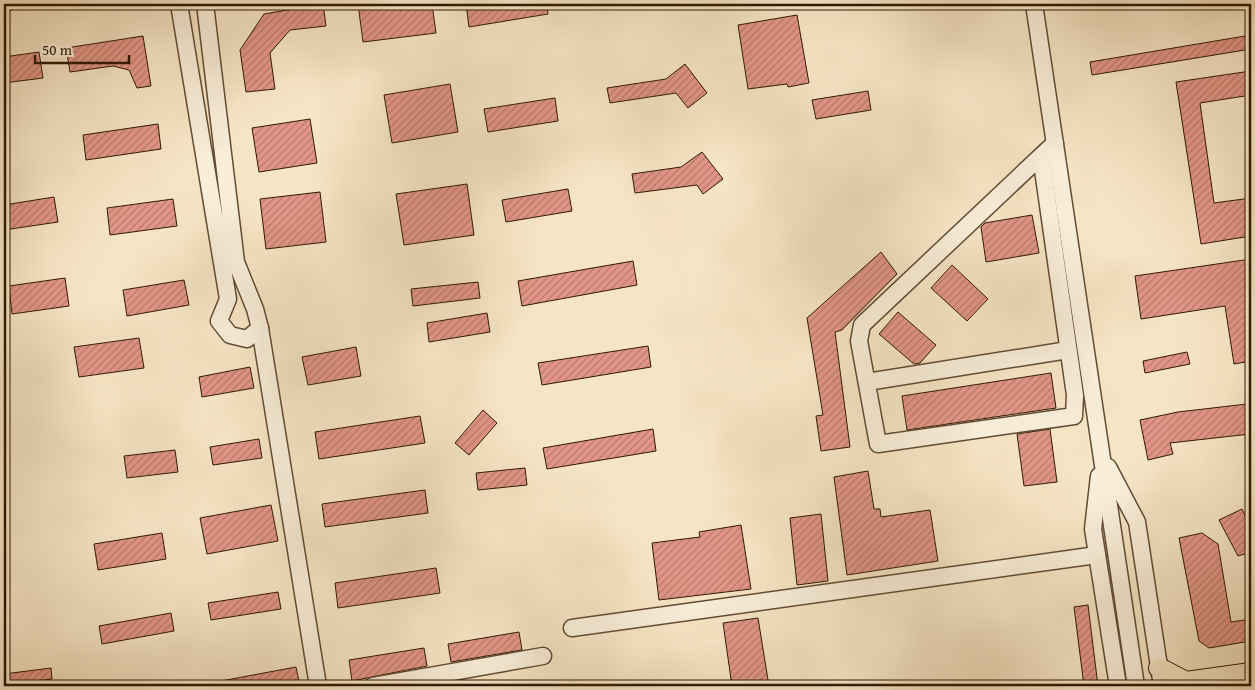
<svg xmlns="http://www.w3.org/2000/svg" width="1255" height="690" font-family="'Gentium Book Plus',serif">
	<defs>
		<pattern id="building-hatch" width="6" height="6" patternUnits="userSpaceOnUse" patternTransform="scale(1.25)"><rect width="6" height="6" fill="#e39687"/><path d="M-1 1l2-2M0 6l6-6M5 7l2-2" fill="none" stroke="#b87a6c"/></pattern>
	</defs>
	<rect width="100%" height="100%" fill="#f6e5c5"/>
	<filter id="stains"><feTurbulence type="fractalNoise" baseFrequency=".004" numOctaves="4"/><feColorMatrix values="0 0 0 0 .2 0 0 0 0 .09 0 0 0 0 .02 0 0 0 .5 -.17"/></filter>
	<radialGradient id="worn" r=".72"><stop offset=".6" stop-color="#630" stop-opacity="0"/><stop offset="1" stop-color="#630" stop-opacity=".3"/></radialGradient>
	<g fill="url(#building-hatch)" stroke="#2f1904">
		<polygon points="323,4 326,26 290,30 270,53 275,89 246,92 240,50 264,14"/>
		<polygon points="358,4 432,4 436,33 363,42"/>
		<polygon points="466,4 547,4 548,14 469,27"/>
		<polygon points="797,15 809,83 788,87 787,84 748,89 738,25"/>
		<polygon points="1251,35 1251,49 1092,75 1090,62"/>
		<polygon points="143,36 151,86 137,88 129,70 113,66 70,72 66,48"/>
		<polygon points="39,52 43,78 4,83 4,57"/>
		<polygon points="685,64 707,93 688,108 676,93 610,103 607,88 666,79"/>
		<polygon points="1251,71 1251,95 1200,103 1214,203 1251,198 1251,236 1201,244 1176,82"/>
		<polygon points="450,84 458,132 392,143 384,95"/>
		<polygon points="868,91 871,110 816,119 812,100"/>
		<polygon points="555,98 558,121 488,132 484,109"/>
		<polygon points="310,119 317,163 259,172 252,128"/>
		<polygon points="158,124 161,149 86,160 83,135"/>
		<polygon points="702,152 723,179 703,194 697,185 635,193 632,174 681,167"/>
		<polygon points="467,184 474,235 404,245 396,194"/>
		<polygon points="568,189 572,211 506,222 502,200"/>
		<polygon points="320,192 326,242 266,249 260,199"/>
		<polygon points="54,197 58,222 4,230 4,205"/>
		<polygon points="173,199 177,226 110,235 107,208"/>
		<polygon points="1032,215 1039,253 986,262 981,227 985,223"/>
		<polygon points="881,252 897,274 842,330 835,332 850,447 821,451 816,416 823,415 807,318"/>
		<polygon points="1251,259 1251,361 1234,364 1225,306 1141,319 1135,276"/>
		<polygon points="633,261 637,285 522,306 518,281"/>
		<polygon points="952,265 988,299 967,321 931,288"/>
		<polygon points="65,278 69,306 12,314 9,286"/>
		<polygon points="184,280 189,305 127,316 123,290"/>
		<polygon points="478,282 480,298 413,306 411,289"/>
		<polygon points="898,312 936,345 920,363 914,364 879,334"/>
		<polygon points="487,313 490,332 429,342 427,323"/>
		<polygon points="139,338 144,368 79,377 74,347"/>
		<polygon points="648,346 651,367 542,385 538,363"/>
		<polygon points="356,347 361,376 308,385 302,357"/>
		<polygon points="1187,352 1190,364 1145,373 1143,361"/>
		<polygon points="250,367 254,388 202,397 199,377"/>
		<polygon points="1051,373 1056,408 907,430 902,396"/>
		<polygon points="1247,404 1250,434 1170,443 1173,454 1148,460 1140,420 1178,412"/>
		<polygon points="483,410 497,423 469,455 455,443"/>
		<polygon points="420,416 425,443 319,459 315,432"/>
		<polygon points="653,429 656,451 547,469 543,448"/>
		<polygon points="1050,429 1057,482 1024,486 1017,434"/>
		<polygon points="259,439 262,458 213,465 210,447"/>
		<polygon points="175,450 178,472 127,478 124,456"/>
		<polygon points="525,468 527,485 478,490 476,473"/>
		<polygon points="868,471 874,509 880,509 881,517 930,510 938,561 847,575 834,477"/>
		<polygon points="425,490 428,513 325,527 322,504"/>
		<polygon points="271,505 278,541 207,554 200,518"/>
		<polygon points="1242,509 1248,522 1251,520 1251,552 1238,556 1219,520"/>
		<polygon points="821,514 828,581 797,585 790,518"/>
		<polygon points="741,525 751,589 659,600 652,543 700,537 699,532"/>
		<polygon points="162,533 166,559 98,570 94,544"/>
		<polygon points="1202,533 1218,544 1231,622 1251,619 1251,641 1209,648 1199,641 1179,538"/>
		<polygon points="436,568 440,593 338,608 335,583"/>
		<polygon points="278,592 281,609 211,620 208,603"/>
		<polygon points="1088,605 1098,686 1084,686 1074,607"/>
		<polygon points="171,613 174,631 102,644 99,626"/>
		<polygon points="758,618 769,686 732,686 723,623"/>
		<polygon points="519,632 522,650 451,662 448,644"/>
		<polygon points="424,648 427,666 352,681 349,660"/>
		<polygon points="296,667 300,686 222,686 221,681"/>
		<polygon points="51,668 52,679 4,685 4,674"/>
	</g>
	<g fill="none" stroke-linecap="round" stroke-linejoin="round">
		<defs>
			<g id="minor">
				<polyline points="4,4 5,4"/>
				<polyline points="179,4 228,299 219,321 230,335 247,339 260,328 255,309 236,262 205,4"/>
				<polyline points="1034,4 1136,686"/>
				<polyline points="1041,156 1075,395 1074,416 878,444 859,341 862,325 1041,156 1055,143"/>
				<polyline points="260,328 318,686"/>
				<polyline points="867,382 1068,350"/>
				<polyline points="1108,467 1137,522 1162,686"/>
				<polyline points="1099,476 1093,529 1118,686"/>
				<polyline points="572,628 1097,555"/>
				<polyline points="373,686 543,656"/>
			</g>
			<polyline id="major" points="1159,668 1186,682 1251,673"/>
		</defs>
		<use href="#minor" stroke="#614c34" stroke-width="19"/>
		<use href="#major" stroke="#2f1904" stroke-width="22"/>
		<use href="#minor" stroke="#f9eed9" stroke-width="16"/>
		<use href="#major" stroke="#f6e5c5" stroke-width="20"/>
	</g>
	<rect width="1255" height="690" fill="none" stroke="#f6e5c5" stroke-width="20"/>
	<rect x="5" y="5" width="1245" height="680" fill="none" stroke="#2f1904" stroke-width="2.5"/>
	<rect x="10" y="10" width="1235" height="670" fill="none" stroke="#2f1904"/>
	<path d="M35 55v8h94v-8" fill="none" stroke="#2f1904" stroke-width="2.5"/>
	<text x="42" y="55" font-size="15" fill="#2f1904" stroke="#f9eed9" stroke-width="4" paint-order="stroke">50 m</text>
	<rect width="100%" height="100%" filter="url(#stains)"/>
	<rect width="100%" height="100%" fill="url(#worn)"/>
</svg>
